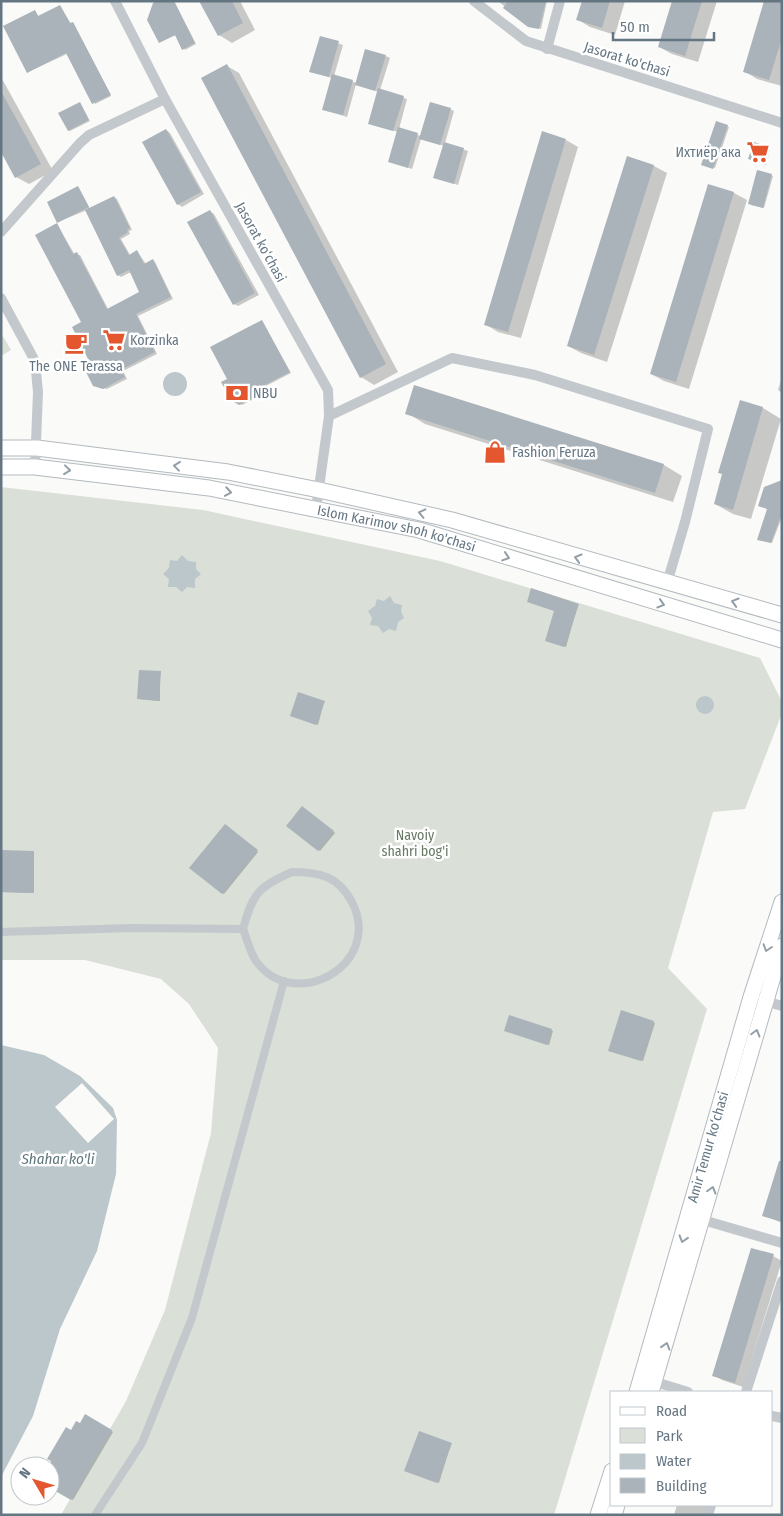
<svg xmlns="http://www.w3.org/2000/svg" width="783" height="1516" font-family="'Fira Sans Condensed',sans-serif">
	<rect width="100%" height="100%" fill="#fafaf8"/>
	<g fill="#dadfd7">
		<polygon points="1,333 11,350 1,356"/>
		<polygon points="1,487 203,510 440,561 760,658 782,702 782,713 745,809 713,812 668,968 707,1009 554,1515 61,1515 126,1401 165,1310 211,1133 218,1048 189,1004 161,979 85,960 1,960"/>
	</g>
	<g fill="#bbc7cb">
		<circle cx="175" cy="384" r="12"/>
		<polygon points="182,555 188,561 196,562 196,569 201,574 195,579 195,588 187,587 182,592 176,587 168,587 169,579 163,574 169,568 170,560 177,561"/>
		<polygon points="390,596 394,603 402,605 401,612 404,618 398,622 396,631 389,629 383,633 378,626 370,625 372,618 368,611 375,606 377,599 384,601"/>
		<circle cx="705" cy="705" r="9"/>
		<polygon points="1,1045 44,1055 80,1076 113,1108 117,1120 116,1174 97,1251 60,1329 33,1416 1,1477"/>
	</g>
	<polygon fill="#fafaf8" points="82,1083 114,1119 88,1143 55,1107"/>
	<g fill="#0003">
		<polygon points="174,1 196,44 185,50 176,35 160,42"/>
		<polygon points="201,1 240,1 255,30 232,43 219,35"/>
		<polygon points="498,1 547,1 541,29 529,26"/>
		<polygon points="583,1 625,1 615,35 590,27 577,19"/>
		<polygon points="673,1 717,1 698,62 672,54 659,47"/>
		<polygon points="782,1 782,86 757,79 744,71"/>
		<polygon points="60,6 71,24 74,25 111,96 95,104 67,54 28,72 35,11 39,17"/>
		<polygon points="320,37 343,45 334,76 357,83 386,56 390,58 380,90 407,99 399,129 421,136 450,109 454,111 445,143 468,151 458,185 439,179 444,146 421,139 412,169 389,161 398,132 373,125 379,92 356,84 347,117 327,111 332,78 315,73"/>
		<polygon points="227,66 239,73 398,372 374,385 361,377"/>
		<polygon points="1,77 53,171 29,184 16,177 1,150"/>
		<polygon points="80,103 90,121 70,131 68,130"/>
		<polygon points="717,123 729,127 715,168 704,165"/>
		<polygon points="166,130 170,133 204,194 182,207 178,204"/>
		<polygon points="566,140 578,147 521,338 498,332 485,324"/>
		<polygon points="766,147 770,149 766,165 754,160"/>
		<polygon points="627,158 654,166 667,173 607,362 581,353 568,346"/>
		<polygon points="758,172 773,176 764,208 751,205"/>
		<polygon points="709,185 734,193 747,200 689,389 664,381 651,374"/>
		<polygon points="78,187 90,209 114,197 117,199 132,230 129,231 130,234 121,239 130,255 137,251 146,264 153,261 155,262 173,299 138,316 157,354 123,371 127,379 107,389 98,387 57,225 75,255 80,255 108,309 141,292 131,272 121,277 118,275 87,210 58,222 48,203"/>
		<polygon points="210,211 214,214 259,295 238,306 234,304"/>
		<polygon points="262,321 291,373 262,388 265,393 242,405 232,401 229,379"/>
		<polygon points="782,377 782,393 778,390"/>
		<polygon points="741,402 763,408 781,419 751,519 733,514 715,504"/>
		<polygon points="407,413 664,465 682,476 673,502 425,424"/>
		<polygon points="782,482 782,517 772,543 760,540 768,509"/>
		<polygon points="578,605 566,647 548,641"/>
		<polygon points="160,672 160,701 139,699"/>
		<polygon points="324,702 318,725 293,716"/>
		<polygon points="302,808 335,833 320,851 288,826"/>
		<polygon points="227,826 258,852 224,894 222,893"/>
		<polygon points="34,853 34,893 1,892"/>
		<polygon points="622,1012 655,1023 643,1061 611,1051"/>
		<polygon points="510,1016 553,1031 549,1045 507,1031"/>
		<polygon points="782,1156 782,1223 764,1215"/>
		<polygon points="773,1256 782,1261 743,1387 722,1380 714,1375"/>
		<polygon points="86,1416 113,1432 73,1500 50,1487 52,1475 50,1474 50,1466 71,1431 80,1425"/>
		<polygon points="451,1444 439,1483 407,1471"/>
		<polygon points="677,1505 708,1505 705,1515 674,1515"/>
	</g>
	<g fill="#aab3b9">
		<polygon points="156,1 174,1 195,43 182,50 175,35 159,43 147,20 153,3"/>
		<polygon points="199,1 232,1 243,23 218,36"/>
		<polygon points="508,1 546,1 539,29 528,27 503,8"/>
		<polygon points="582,1 610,1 602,28 576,20"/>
		<polygon points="672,1 702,1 685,56 658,47"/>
		<polygon points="764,1 782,1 782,38 769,80 743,72"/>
		<polygon points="60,5 70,23 73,22 111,95 92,104 66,53 27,73 3,26 35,10 38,16"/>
		<polygon points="320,36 339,41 329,77 309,72"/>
		<polygon points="365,49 386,55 375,91 355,85"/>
		<polygon points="227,64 386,364 360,378 201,78"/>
		<polygon points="332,74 353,80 343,115 322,110"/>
		<polygon points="378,88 404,96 393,131 368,124"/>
		<polygon points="1,91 41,164 15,178 1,152"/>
		<polygon points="80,102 89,120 68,131 58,113"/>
		<polygon points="430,102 451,108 440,145 419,139"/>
		<polygon points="716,121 728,125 713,169 701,165"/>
		<polygon points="398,127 418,133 408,168 388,162"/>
		<polygon points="166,129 201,192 177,205 142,142"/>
		<polygon points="542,131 566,139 508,332 484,325"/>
		<polygon points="444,142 464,148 454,184 433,178"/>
		<polygon points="754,142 767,146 762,163 748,159"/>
		<polygon points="627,156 654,165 594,355 567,346"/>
		<polygon points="757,170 772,174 763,208 748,204"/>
		<polygon points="708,184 734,192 676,382 650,374"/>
		<polygon points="78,186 89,207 57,223 47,202"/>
		<polygon points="114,196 130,228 127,230 128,232 119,238 129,255 137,250 144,264 153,259 171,297 136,314 155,352 121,370 125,377 103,389 93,386 81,362 88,359 72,327 81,322 35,235 57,223 73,254 77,252 107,309 139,292 129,270 117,276 85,210"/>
		<polygon points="210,210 255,293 233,305 187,222"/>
		<polygon points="262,320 290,372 261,387 264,392 239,405 232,401 221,382 227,379 210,347"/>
		<polygon points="414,385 664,464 655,493 405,414"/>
		<polygon points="740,400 763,407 733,510 714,504 722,474 718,473"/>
		<polygon points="782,480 782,513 771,543 757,540 767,509 758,506 764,487"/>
		<polygon points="531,588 579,604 564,647 545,641 554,611 527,602"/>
		<polygon points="139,670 161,671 159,701 137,699"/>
		<polygon points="298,692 325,701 316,725 290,716"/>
		<polygon points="302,806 334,831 318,851 286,826"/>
		<polygon points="225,824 258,850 222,894 189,868"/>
		<polygon points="1,850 34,851 33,893 1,892"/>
		<polygon points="621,1010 654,1021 641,1061 608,1051"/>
		<polygon points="509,1015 552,1029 547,1045 504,1031"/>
		<polygon points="779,1161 782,1161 782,1222 762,1216"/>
		<polygon points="751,1248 774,1254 735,1383 712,1376"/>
		<polygon points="85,1414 112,1430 71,1500 50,1488 51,1461 47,1459 66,1427 71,1430 76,1421 80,1423"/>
		<polygon points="419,1431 452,1443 437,1483 404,1471"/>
	</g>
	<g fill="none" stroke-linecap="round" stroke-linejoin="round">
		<defs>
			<g id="secondary">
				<polyline points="1,448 37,448 228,472 319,490 452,520 782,615"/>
				<path id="s1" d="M1,467H35L209,488L419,530L782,640"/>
				<path id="s2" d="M637,1392L751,997L782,902"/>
				<polyline points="651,1392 782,946"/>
				<polyline points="598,1515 612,1471"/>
				<polyline points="614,1515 617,1505"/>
			</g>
		</defs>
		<use href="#secondary" stroke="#b3babf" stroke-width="17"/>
		<g stroke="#c3c8cc" stroke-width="8">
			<path d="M292,872C320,872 338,876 352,902C384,965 294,1014 256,961C250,952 247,939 243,929C253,893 258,887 292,872Z"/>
			<polyline points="1,932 132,928 243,929"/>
			<polyline points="95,1515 142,1443 192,1318 284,981"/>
		</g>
		<g stroke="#c3c8cc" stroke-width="10">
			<polyline points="115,1 165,99 328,390 329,416 316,509"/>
			<polyline points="474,1 526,41 782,123"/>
			<polyline points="547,49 560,1"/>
			<polyline points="1,232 80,143 89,135 165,99"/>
			<polyline points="1,298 35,361 38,392 35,467"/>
			<polyline points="329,416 452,358 535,375 708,429 685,522 667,583"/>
			<polyline points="761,1000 782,1006"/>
			<polyline points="696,1218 782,1243"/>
			<polyline points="649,1380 688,1392"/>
			<polyline points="746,1392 782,1281"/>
			<polyline points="772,1416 782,1418"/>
			<polyline points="708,1515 711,1505"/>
		</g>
		<use href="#secondary" stroke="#fff" stroke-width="15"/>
	</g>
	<defs><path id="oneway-chevron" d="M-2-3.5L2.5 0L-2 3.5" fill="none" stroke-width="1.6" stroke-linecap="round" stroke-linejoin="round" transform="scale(1.25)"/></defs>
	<g stroke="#939fa8">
		<use href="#oneway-chevron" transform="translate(177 466) rotate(-173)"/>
		<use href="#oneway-chevron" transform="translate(67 470) rotate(6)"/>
		<use href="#oneway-chevron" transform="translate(228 492) rotate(10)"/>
		<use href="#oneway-chevron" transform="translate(422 513) rotate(-167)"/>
		<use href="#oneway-chevron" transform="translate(506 557) rotate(18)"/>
		<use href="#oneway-chevron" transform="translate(578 558) rotate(-164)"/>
		<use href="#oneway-chevron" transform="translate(735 602) rotate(-164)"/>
		<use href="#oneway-chevron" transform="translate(661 604) rotate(17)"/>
		<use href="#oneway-chevron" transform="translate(767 948) rotate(108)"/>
		<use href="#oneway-chevron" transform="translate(756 1033) rotate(-74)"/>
		<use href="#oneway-chevron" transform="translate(712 1190) rotate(-74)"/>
		<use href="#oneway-chevron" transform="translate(683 1239) rotate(107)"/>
		<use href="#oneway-chevron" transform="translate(666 1346) rotate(-73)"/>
	</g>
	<defs>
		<symbol id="supermarket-bare" viewBox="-9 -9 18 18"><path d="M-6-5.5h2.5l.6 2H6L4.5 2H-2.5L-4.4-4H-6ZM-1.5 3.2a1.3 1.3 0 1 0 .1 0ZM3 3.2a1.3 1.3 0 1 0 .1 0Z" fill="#e4572e" stroke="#fff" stroke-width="2.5" paint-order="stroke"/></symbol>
		<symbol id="cafe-bare" viewBox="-9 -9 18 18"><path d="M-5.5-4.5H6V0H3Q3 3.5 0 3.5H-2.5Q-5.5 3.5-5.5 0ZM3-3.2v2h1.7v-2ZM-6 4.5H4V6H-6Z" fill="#e4572e" stroke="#fff" stroke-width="2.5" paint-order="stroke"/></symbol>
		<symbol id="bank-bare" viewBox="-9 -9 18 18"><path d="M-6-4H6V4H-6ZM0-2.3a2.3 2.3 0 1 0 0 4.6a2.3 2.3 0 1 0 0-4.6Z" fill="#e4572e" stroke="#fff" stroke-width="2.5" paint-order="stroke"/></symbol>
		<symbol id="shop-bare" viewBox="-9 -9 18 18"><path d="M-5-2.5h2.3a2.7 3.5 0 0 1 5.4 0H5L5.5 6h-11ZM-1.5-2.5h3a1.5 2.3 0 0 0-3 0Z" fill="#e4572e" stroke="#fff" stroke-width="2.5" paint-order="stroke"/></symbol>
	</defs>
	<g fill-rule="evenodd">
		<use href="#supermarket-bare" x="742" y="136" width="32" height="32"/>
		<use href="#supermarket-bare" x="98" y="324" width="32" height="32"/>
		<use href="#cafe-bare" x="60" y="327" width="32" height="32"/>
		<use href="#bank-bare" x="221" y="377" width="32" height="32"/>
		<use href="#shop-bare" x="479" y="436" width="32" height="32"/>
	</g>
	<g text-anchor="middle" stroke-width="5" stroke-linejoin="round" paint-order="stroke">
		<g font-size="14" fill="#657683" stroke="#fff">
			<text transform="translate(627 59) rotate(17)" y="5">Jasorat ko'chasi</text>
			<text transform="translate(261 242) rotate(61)" y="5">Jasorat ko‘chasi</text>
			<text dy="5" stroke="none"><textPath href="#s1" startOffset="401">Islom Karimov shoh ko'chasi</textPath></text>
			<text dy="5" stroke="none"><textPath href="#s2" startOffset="255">Amir Temur ko‘chasi</textPath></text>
		</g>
		<g font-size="14" fill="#657683" stroke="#fff" text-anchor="start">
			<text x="741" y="157" text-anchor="end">Ихтиёр ака</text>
			<text x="130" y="345">Korzinka</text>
			<text x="76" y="371" text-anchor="middle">The ONE Terassa</text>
			<text x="253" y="398">NBU</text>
			<text x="512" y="457">Fashion Feruza</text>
		</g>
		<g font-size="14" fill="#687a64" stroke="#fff">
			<text x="415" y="840">Navoiy<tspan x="415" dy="16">shahri bog'i</tspan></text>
		</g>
		<g font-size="15" font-style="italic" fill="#60757c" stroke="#fff">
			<text x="58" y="1164">Shahar ko'li</text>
		</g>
	</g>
	<rect width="783" height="1516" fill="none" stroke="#657683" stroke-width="5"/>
	<rect x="610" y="1391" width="162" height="115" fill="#ffffff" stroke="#c1c8cd"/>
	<rect x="620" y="1407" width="25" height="8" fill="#ffffff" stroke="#c1c8cd"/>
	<text x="656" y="1416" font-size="15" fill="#657683">Road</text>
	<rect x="620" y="1428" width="25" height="15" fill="#dadfd7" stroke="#c1c8cd"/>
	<text x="656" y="1441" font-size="15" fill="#657683">Park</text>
	<rect x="620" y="1454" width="25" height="15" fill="#bbc7cb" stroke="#c1c8cd"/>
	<text x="656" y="1466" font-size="15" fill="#657683">Water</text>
	<rect x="620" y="1478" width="25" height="15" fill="#aab3b9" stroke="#c1c8cd"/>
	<text x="656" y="1491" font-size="15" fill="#657683">Building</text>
	<g transform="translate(35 1481) rotate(308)"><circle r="24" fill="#ffffff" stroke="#c1c8cd"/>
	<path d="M0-4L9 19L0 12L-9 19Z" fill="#e4572e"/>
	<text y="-8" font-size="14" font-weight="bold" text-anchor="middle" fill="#657683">N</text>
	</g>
	<path d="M613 32v8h101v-8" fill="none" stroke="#657683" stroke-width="2.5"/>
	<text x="620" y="32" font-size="15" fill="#657683" stroke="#ffffff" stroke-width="4" paint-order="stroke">50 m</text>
</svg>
